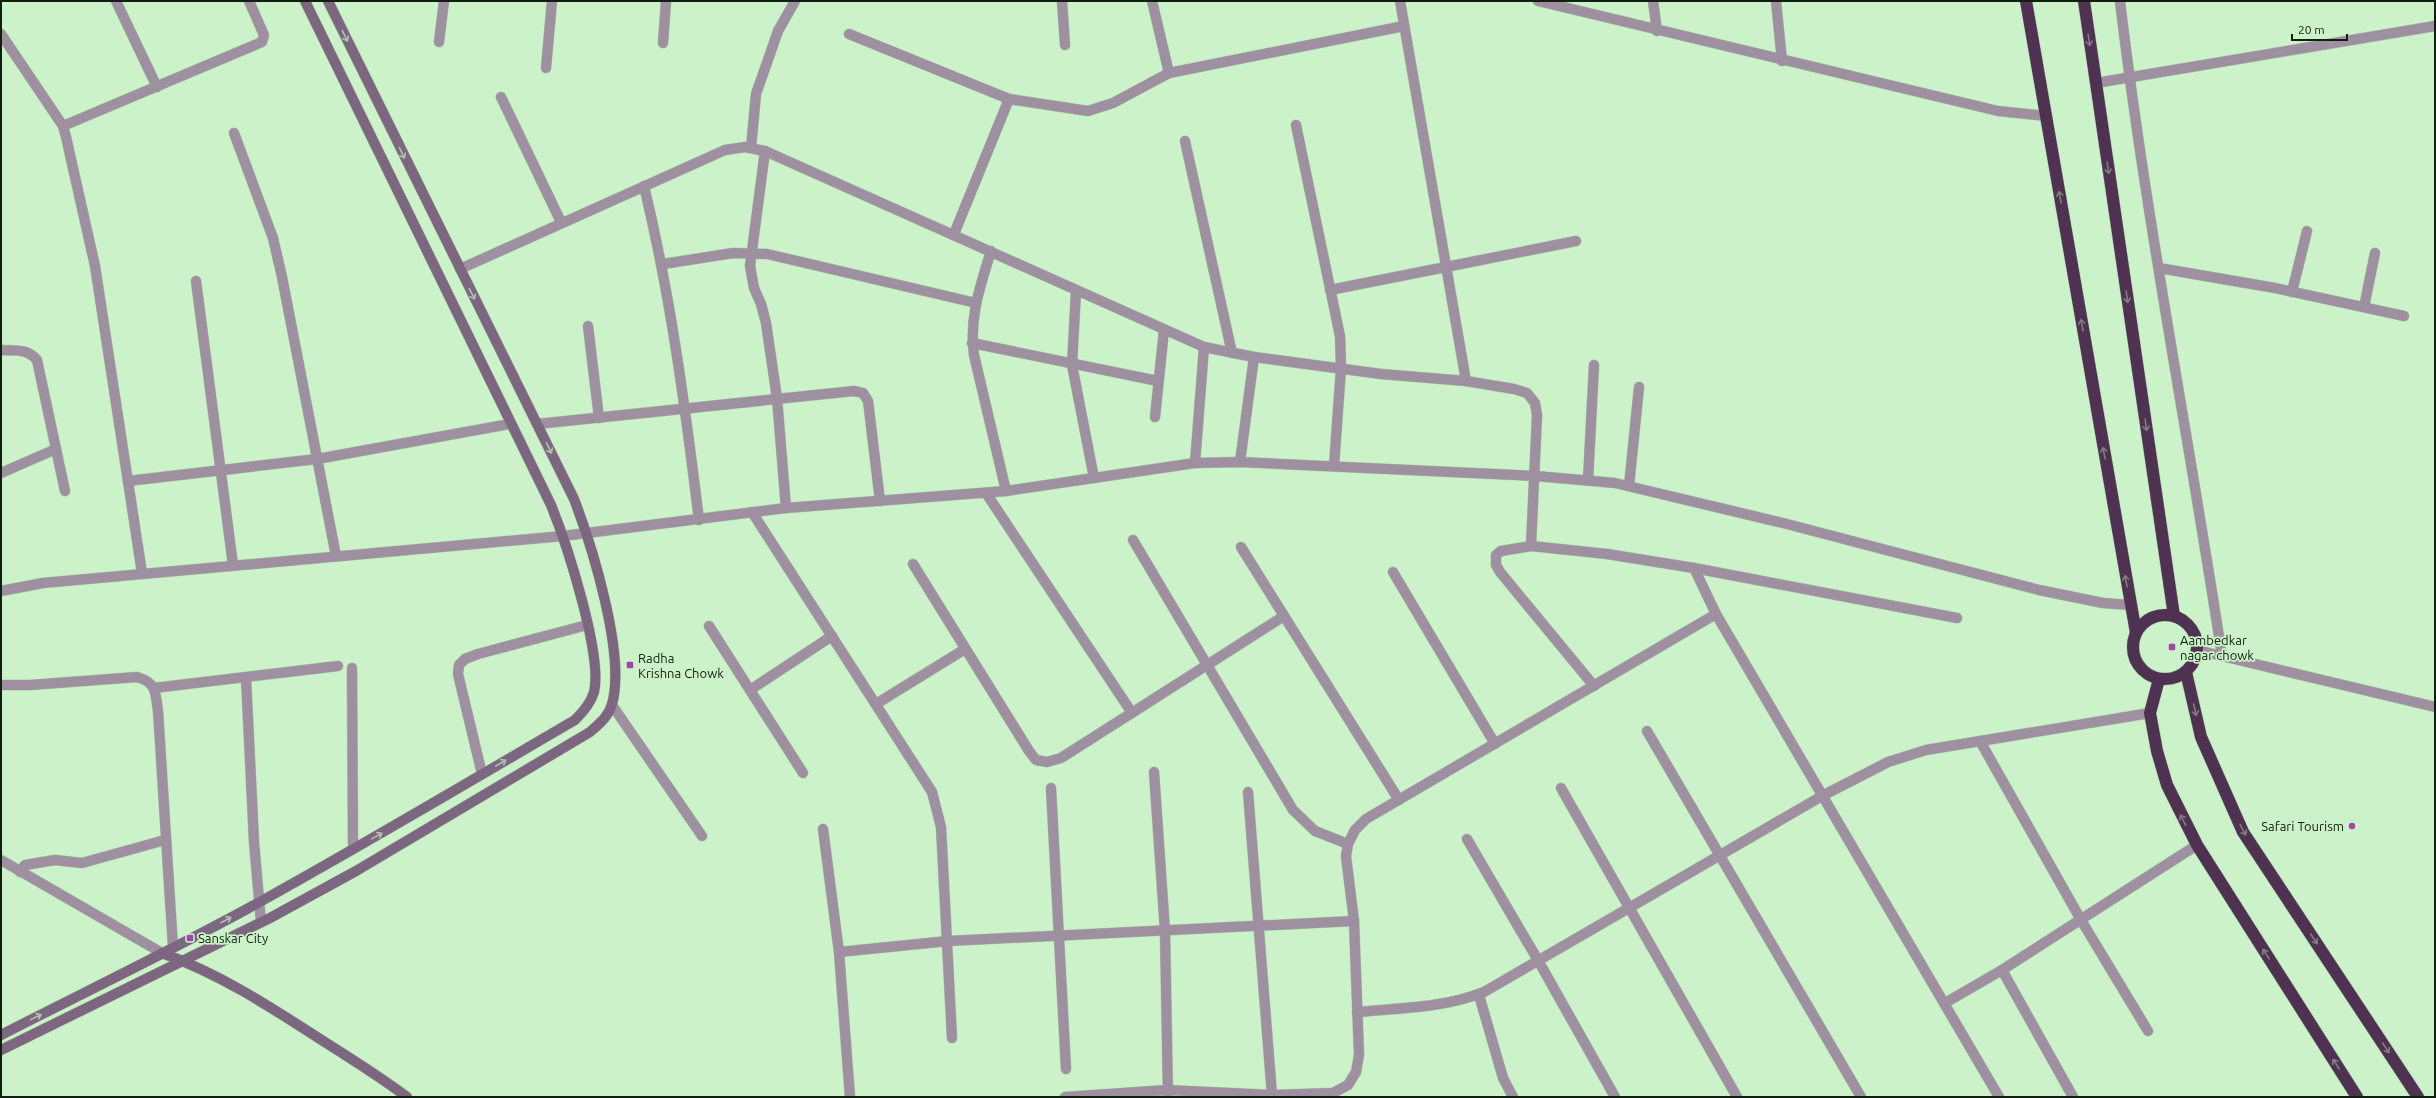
<svg xmlns="http://www.w3.org/2000/svg" width="2436" height="1098" font-family="Ubuntu,sans-serif">
	<rect width="100%" height="100%" fill="#ccf2c9"/>
	<g fill="none" stroke-linecap="round" stroke-linejoin="round">
		<defs>
			<g id="lane">
				<polyline points="439,42 444,1"/>
				<polyline points="663,43 666,1"/>
				<polyline points="546,68 552,1"/>
				<polyline points="501,97 561,222"/>
				<polyline points="1446,267 1576,241"/>
				<polyline points="588,326 599,418"/>
				<polyline points="612,705 702,836"/>
				<polyline points="1479,995 1503,1078 1513,1097"/>
			</g>
			<g id="street">
				<polyline points="116,1 157,87"/>
				<polyline points="1062,1 1065,45"/>
				<polyline points="1152,1 1169,73"/>
				<polyline points="1400,1 1466,381"/>
				<polyline points="1538,1 1998,111 2046,116"/>
				<polyline points="1653,1 1657,31"/>
				<polyline points="1776,1 1782,61"/>
				<path d="M2120,1C2146,221 2189,438 2222,656"/>
				<polyline points="1,34 63,126 66,137 95,266 142,573"/>
				<polyline points="849,34 1009,99 1088,111 1113,103 1169,73 1404,26"/>
				<polyline points="2096,83 2435,26"/>
				<polyline points="1296,125 1340,336 1341,368 1334,466"/>
				<polyline points="63,126 262,42 264,35 249,1"/>
				<polyline points="234,133 273,238 282,277 336,556"/>
				<polyline points="1185,141 1232,353"/>
				<polyline points="751,148 756,94 778,31 795,1"/>
				<polyline points="765,151 750,266 754,288 761,304 766,323 777,398 786,508"/>
				<path d="M644,186C671,298 685,406 699,520"/>
				<polyline points="954,234 1009,99"/>
				<path d="M991,251C980,287 969,317 974,355L1006,491"/>
				<polyline points="663,264 733,253 767,254 976,303"/>
				<polyline points="2159,268 2275,288 2404,316"/>
				<polyline points="460,269 725,150 745,147 765,151 1204,347 1254,357 1381,374 1466,381 1514,389 1527,393 1535,403 1537,415 1531,546"/>
				<polyline points="196,281 233,565"/>
				<polyline points="1330,290 1446,267"/>
				<polyline points="1076,291 1072,365 1094,478"/>
				<polyline points="2292,292 2307,231"/>
				<polyline points="2364,307 2375,253"/>
				<polyline points="972,343 1158,381"/>
				<path d="M1,350C15,351 27,348 37,360L65,491"/>
				<polyline points="1155,417 1164,330"/>
				<polyline points="537,424 854,391 863,393 868,401 880,501"/>
				<polyline points="1240,462 1254,357"/>
				<polyline points="1195,463 1204,347"/>
				<polyline points="1,473 56,449"/>
				<polyline points="1588,480 1594,365"/>
				<polyline points="128,481 317,459 510,424"/>
				<polyline points="1629,486 1639,387"/>
				<polyline points="986,493 1132,713"/>
				<polyline points="752,512 932,792 941,827 952,1038"/>
				<polyline points="1133,540 1293,810 1315,831 1348,844"/>
				<polyline points="1241,547 1399,800"/>
				<polyline points="913,564 1029,751 1036,760 1047,762 1061,758 1284,616"/>
				<polyline points="1694,568 1716,614 1999,1097"/>
				<polyline points="1393,572 1495,744"/>
				<polyline points="1,591 43,583 563,536 786,508 1006,491 1195,463 1240,462 1536,476 1615,483 1783,523 2039,590 2103,603 2130,605"/>
				<polyline points="709,626 803,773"/>
				<polyline points="2197,650 2435,707"/>
				<polyline points="352,668 353,849"/>
				<polyline points="246,678 254,842 261,922"/>
				<path d="M1,685H30L137,677C157,683 155,692 158,711L173,947"/>
				<polyline points="1594,686 1500,572 1496,565 1496,555 1501,551 1531,546 1607,554 1694,568 1957,618"/>
				<polyline points="154,688 338,666"/>
				<polyline points="750,690 832,636"/>
				<polyline points="876,704 965,649"/>
				<polyline points="1647,731 1861,1097"/>
				<polyline points="1980,741 2081,920 2148,1031"/>
				<polyline points="1154,772 1165,931 1168,1096"/>
				<polyline points="482,774 458,674 459,665 465,659 478,654 587,625"/>
				<polyline points="1051,788 1066,1069"/>
				<polyline points="1561,788 1737,1097"/>
				<polyline points="1248,792 1272,1095"/>
				<polyline points="823,829 839,952 850,1097"/>
				<polyline points="1467,839 1539,962 1615,1097"/>
				<polyline points="1,860 162,953"/>
				<polyline points="20,872 25,865 55,860 82,863 165,840"/>
				<polyline points="839,952 948,941 1354,921"/>
				<polyline points="2002,970 2073,1097"/>
				<polyline points="1945,1003 2002,970 2197,845"/>
				<path d="M1357,1012C1400,1008 1444,1008 1484,992L1822,796L1888,762L1926,750L2150,713"/>
				<polyline points="1065,1097 1167,1090 1272,1095 1333,1093 1348,1085 1356,1072 1359,1055 1354,921 1346,856 1348,844 1355,830 1366,819 1716,614"/>
			</g>
			<g id="secondary">
				<path d="M162,953C220,974 269,1006 320,1039C350,1058 379,1076 407,1097"/>
				<path d="M1,1035C83,993 166,953 247,909C358,848 467,783 575,720C583,712 591,703 594,692C603,655 566,542 551,505L305,1"/>
				<path d="M1,1050L270,918L356,871L590,732C599,724 609,716 612,704C626,655 592,546 574,499L328,1"/>
			</g>
			<g id="highway">
				<polyline points="2026,1 2136,633"/>
				<polyline points="2084,1 2174,616"/>
				<circle cx="2165" cy="647" r="32"/>
				<polyline points="2186,672 2201,737 2243,832 2418,1097"/>
				<polyline points="2159,679 2150,713 2157,751 2167,785 2197,845 2357,1097"/>
			</g>
		</defs>
		<use href="#lane" stroke="#aacca8" stroke-width="11"/>
		<use href="#street" stroke="#aacca8" stroke-width="11"/>
		<use href="#secondary" stroke="#aacca8" stroke-width="11"/>
		<use href="#highway" stroke="#aacca8" stroke-width="13"/>
		<use href="#lane" stroke="#9f90a1" stroke-width="10"/>
		<use href="#street" stroke="#9f90a1" stroke-width="10"/>
		<use href="#secondary" stroke="#7d667f" stroke-width="10"/>
		<use href="#highway" stroke="#4f3152" stroke-width="12"/>
	</g>
	<defs><path id="oneway-shaft" d="M-6 0H5M1.5-3L5.5 0L1.5 3" fill="none" stroke-width="1.6" stroke-linecap="round" stroke-linejoin="round"/></defs>
	<g stroke="#b0c1af">
		<use href="#oneway-shaft" transform="translate(345 36) rotate(64)"/>
		<use href="#oneway-shaft" transform="translate(402 153) rotate(64)"/>
		<use href="#oneway-shaft" transform="translate(472 294) rotate(63)"/>
		<use href="#oneway-shaft" transform="translate(549 448) rotate(64)"/>
		<use href="#oneway-shaft" transform="translate(501 763) rotate(-30)"/>
		<use href="#oneway-shaft" transform="translate(377 836) rotate(-29)"/>
		<use href="#oneway-shaft" transform="translate(226 920) rotate(-27)"/>
		<use href="#oneway-shaft" transform="translate(36 1017) rotate(-26)"/>
	</g>
	<g stroke="#817e82">
		<use href="#oneway-shaft" transform="translate(2089 40) rotate(81)"/>
		<use href="#oneway-shaft" transform="translate(2108 168) rotate(82)"/>
		<use href="#oneway-shaft" transform="translate(2060 197) rotate(-100)"/>
		<use href="#oneway-shaft" transform="translate(2127 297) rotate(82)"/>
		<use href="#oneway-shaft" transform="translate(2082 325) rotate(-100)"/>
		<use href="#oneway-shaft" transform="translate(2146 425) rotate(82)"/>
		<use href="#oneway-shaft" transform="translate(2104 453) rotate(-100)"/>
		<use href="#oneway-shaft" transform="translate(2126 581) rotate(-100)"/>
		<use href="#oneway-shaft" transform="translate(2195 710) rotate(77)"/>
		<use href="#oneway-shaft" transform="translate(2183 820) rotate(-117)"/>
		<use href="#oneway-shaft" transform="translate(2243 830) rotate(62)"/>
		<use href="#oneway-shaft" transform="translate(2314 939) rotate(57)"/>
		<use href="#oneway-shaft" transform="translate(2266 954) rotate(-123)"/>
		<use href="#oneway-shaft" transform="translate(2386 1048) rotate(57)"/>
		<use href="#oneway-shaft" transform="translate(2336 1064) rotate(-123)"/>
	</g>
	<g fill="#a244ad" stroke="#ccf2c9" stroke-width="1.5">
		<rect x="2168" y="643" width="8" height="8" rx="2"/>
		<rect x="626" y="661" width="8" height="8" rx="2"/>
		<circle cx="2352" cy="826" r="4"/>
		<rect x="186" y="934" width="8" height="8" rx="2"/>
	</g>
	<g text-anchor="middle" stroke-width="3.5" stroke-linejoin="round" paint-order="stroke">
		<g font-size="13" fill="#111f11" stroke="#ccf2c9" text-anchor="start">
			<text x="2180" y="645">Aambedkar<tspan x="2180" dy="15">nagar chowk</tspan></text>
			<text x="638" y="663">Radha<tspan x="638" dy="15">Krishna Chowk</tspan></text>
			<text x="2344" y="831" text-anchor="end">Safari Tourism</text>
			<text x="198" y="943">Sanskar City</text>
		</g>
	</g>
	<rect width="2436" height="1098" fill="none" stroke="#111f11" stroke-width="4"/>
	<path d="M2292 34v6h55v-6" fill="none" stroke="#111f11" stroke-width="2"/>
	<text x="2298" y="34" font-size="12" fill="#111f11" stroke="#ccf2c9" stroke-width="3" paint-order="stroke">20 m</text>
</svg>
